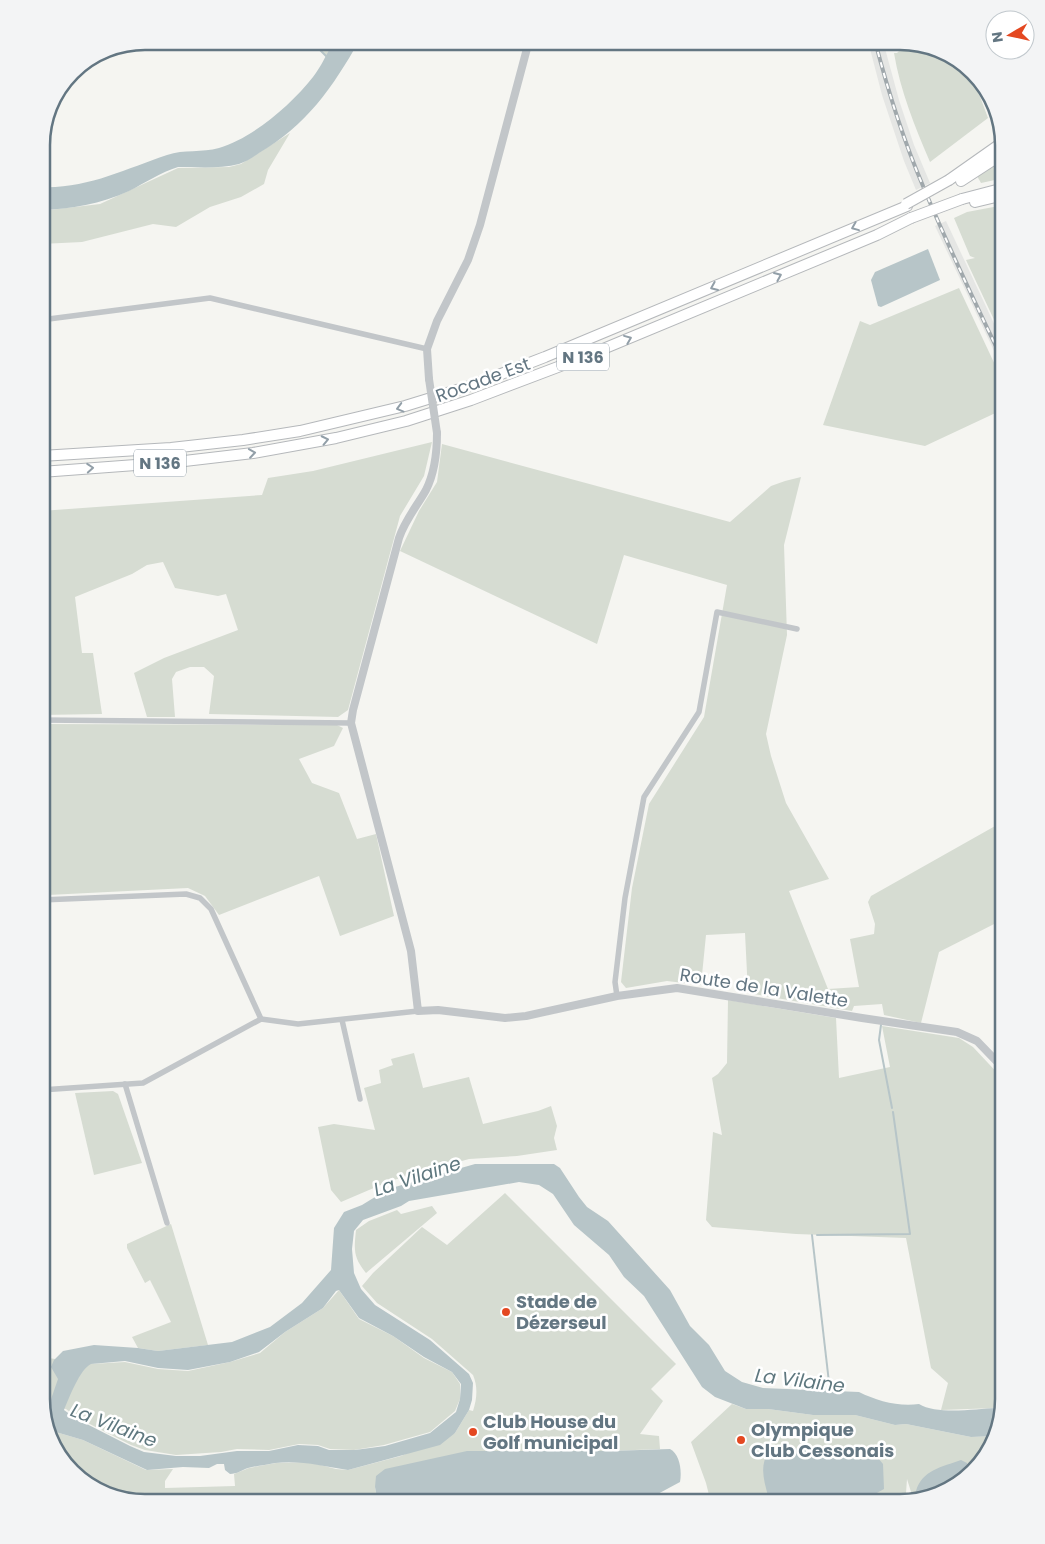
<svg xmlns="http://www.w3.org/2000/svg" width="1045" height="1544" font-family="Poppins,sans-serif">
	<rect width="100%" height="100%" fill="#f5f5f1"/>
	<g fill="#e5e6e4">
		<polygon points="868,41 883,41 899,100 914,145 930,183 916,190 904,161 882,95"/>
		<polygon points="946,221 1004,345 1004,372 935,226"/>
	</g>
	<g fill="#d6dcd2">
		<polygon points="312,41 334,41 326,56"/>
		<path d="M898,41H907L952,55L972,75L988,118L930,162C915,127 900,90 894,53H897L900,50Z"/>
		<polygon points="290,133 268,170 264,184 241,197 210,207 176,227 153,224 82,242 41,244 41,211 100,204 178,168 229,167 241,164"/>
		<polygon points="1004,158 1004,178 981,183 977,176"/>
		<polygon points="1004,205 1004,341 966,260 975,258 970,256 954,218 967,212"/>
		<polygon points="959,288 1004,384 1004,409 925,446 823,425 860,321 870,325"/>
		<polygon points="432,442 424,476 400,516 348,710 338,717 209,714 214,676 204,667 190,667 176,672 172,679 175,717 147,717 134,673 164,658 238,630 226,594 218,596 175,588 163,562 147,565 132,574 75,597 82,653 93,653 102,714 41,715 41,511 262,495 268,478 313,471"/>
		<polygon points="442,444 730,522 771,486 785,481 801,477 784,545 787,635 766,734 771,756 786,803 829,879 789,891 828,989 859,987 850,939 874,934 875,924 868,902 871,896 1004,821 1004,847 1000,858 999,887 1004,903 1004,919 939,952 921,1023 884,1015 882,1004 854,1006 852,1011 748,993 745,933 706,935 701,985 667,981 626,988 621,982 632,888 649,804 704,717 727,585 624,555 597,644 400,551 419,511 437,482"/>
		<polygon points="41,724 337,725 343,728 334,746 299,759 312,783 339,793 357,839 376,834 394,916 340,936 319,876 219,915 205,896 188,888 48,895 51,801 41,801"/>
		<polygon points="728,1000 836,1018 839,1078 890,1067 882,1026 959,1038 973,1047 1004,1080 1004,1400 1001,1409 996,1408 941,1410 948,1383 931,1368 906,1238 796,1234 712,1227 706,1220 713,1132 722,1135 712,1078 718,1074 727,1063"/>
		<polygon points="414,1053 423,1088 469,1077 483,1124 538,1111 551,1106 557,1126 554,1138 557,1150 517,1156 469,1159 390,1181 341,1202 331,1190 318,1127 334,1124 375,1130 364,1088 381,1083 379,1070 393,1065 391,1059"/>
		<polygon points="113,1091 118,1094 142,1163 94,1175 75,1093"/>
		<path d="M505,1193L676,1364L651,1389L663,1401L640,1434L659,1436L660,1449L610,1451L375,1487L378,1503H138L93,1489L55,1451L49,1430L83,1440L146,1470L173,1469L165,1481V1488L235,1486L234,1474L249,1468L276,1463L309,1462L336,1469L348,1470L401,1456L455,1433L469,1410L473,1411C477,1398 478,1387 473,1375L432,1339L377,1303L362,1286L373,1273L422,1227L447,1245Z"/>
		<path d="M432,1206L437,1213L366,1273C353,1257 354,1250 356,1230L369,1221L397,1210L401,1214Z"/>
		<polygon points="171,1224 208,1345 158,1351 138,1348 132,1337 171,1322 150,1280 145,1283 127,1248 127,1244"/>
		<polygon points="339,1290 359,1319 393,1336 424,1358 452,1372 460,1384 460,1399 455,1411 430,1432 384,1445 354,1450 330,1449 318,1445 299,1444 269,1450 237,1449 221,1452 176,1455 145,1450 131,1445 76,1417 66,1409 42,1404 41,1357 91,1364 125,1362 158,1369 188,1371 230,1362 260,1353 285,1332 323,1308"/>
		<polygon points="732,1404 746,1409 768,1409 813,1415 855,1415 895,1425 906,1424 971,1437 994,1436 990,1451 985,1452 982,1455 983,1458 970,1471 967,1463 920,1495 926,1496 921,1497 912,1495 907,1479 906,1493 909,1501 901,1503 711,1503 706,1483 691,1442"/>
	</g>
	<g fill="#b7c5c8" fill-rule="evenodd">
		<path d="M334,41H359C333,87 306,126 259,153C253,157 246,162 239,164C220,169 197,167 178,167C161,172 145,183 129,191C101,204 71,209 41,210V187C87,189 125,169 167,155C184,149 202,153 219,148C253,138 291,105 313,77C321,67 327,53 334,41Z"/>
		<polygon points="928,249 940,280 881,307 878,306 871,280 875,272"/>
		<path d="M475,1164H554L560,1168L579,1197L587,1207L608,1221L670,1290L690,1326L709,1345L725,1371L742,1382L763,1388L859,1392C877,1401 899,1407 919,1404C937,1415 975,1409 996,1408L1001,1409L994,1436L971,1437L906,1424L895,1425L855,1415H813L768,1409H746L715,1397L702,1387L644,1296L624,1277L609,1255L574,1225L553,1194L539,1185L519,1182L409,1201L401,1206L363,1220L354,1231L352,1249L354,1273L361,1289L375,1305L430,1340L469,1374L473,1383L472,1400L469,1410L455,1433L440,1445L348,1470C323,1466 300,1460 275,1463C266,1465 256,1466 248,1468C242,1470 237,1474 230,1474L225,1470L224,1464H217L209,1468L183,1467L147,1470L83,1440L49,1430L43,1405H49L58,1379L51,1367L54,1360L63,1351L94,1345L138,1348L158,1351L232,1342L270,1327L302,1303L331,1270L334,1228L344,1212L362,1205L388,1189ZM339,1290L359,1318L393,1336L424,1357L452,1372L461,1384L460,1399L456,1412L430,1433L385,1446L355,1450H329L318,1446L298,1445L269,1451H237L200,1456H176L144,1452L130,1446L75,1418L64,1410C69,1398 80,1369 91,1364L125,1361L158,1368L188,1370L230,1362L259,1352L285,1332L323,1308L336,1291Z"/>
		<path d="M784,1447L846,1456L878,1458L883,1464L884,1489L875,1494L828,1495L775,1499L768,1496C764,1480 759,1466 769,1451Z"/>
		<path d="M670,1449C680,1454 682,1471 680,1482L641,1503H378L375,1487L376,1476L385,1469L467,1451H610Z"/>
		<path d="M961,1460L967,1463L970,1471L952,1489L926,1496L920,1495L916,1491C922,1470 942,1467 961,1460Z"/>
	</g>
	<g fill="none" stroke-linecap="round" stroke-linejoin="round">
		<g stroke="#b7c5c8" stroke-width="2">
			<polyline points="311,41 327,57"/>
			<polyline points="881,1025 879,1040 892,1108"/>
			<polyline points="812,1235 830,1391"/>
			<polyline points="817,1235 910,1234 893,1112"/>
		</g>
		<defs>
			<g id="trunk">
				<polyline points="949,180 1003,142"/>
				<polyline points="961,181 1004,153"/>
				<polyline points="962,199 1004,188"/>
				<polyline points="975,202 1004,195"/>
				<polyline points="41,456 171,448 243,440 300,431 405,406 470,386 545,357 907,206"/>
				<polyline points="41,472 176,462 253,453 336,438 406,421 471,400 579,359 877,235 911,218"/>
			</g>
		</defs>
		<use href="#trunk" stroke="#b5b8bb" stroke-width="12"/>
		<g stroke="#c2c6c9" stroke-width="5.5">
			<polyline points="41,320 210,298 427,349"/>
			<polyline points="41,720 351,723"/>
			<polyline points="41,900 186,894 200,898 211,909 261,1019 298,1024 418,1011"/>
			<polyline points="617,996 615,982 625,898 644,797 699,712 717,612 797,629"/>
			<polyline points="342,1020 360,1099"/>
			<polyline points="125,1084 167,1223"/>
			<polyline points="41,1090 143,1083 261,1019"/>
		</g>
		<g stroke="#c2c6c9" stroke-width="8">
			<polyline points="429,379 427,349 437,321 468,260 480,225 529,41"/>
			<path d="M437,433C437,453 435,472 426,490C417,506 405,520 399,538L353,710L351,723L411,951L418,1011L438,1010L505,1018L526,1016L617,996L677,988L862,1018L957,1032L977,1041L1004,1069"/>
		</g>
		<use href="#trunk" stroke="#fff" stroke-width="10"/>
		<defs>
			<path id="rail" d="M875,41C888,91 903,139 923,186C948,246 976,305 1004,363"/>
		</defs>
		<use href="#rail" stroke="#a0a8ac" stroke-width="4"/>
		<use href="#rail" stroke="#fff" stroke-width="2" stroke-dasharray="5.5" stroke-linecap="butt"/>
		<defs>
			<g id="trunk-bridge">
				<polyline points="906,204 949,180"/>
				<polyline points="911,218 962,199"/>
			</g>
		</defs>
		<use href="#trunk-bridge" stroke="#b5b8bb" stroke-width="12" stroke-linecap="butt"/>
		<polyline stroke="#c2c6c9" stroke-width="8" points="429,379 437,433"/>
		<use href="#trunk-bridge" stroke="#fff" stroke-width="10"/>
	</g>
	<defs><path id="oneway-chevron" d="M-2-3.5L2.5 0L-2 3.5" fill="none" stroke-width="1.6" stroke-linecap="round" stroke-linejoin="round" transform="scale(1.25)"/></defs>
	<g stroke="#929fa8">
		<use href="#oneway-chevron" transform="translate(855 227) rotate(158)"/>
		<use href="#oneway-chevron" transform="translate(778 276) rotate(-23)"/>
		<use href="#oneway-chevron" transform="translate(714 287) rotate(157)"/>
		<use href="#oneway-chevron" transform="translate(628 339) rotate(-22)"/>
		<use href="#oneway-chevron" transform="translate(400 408) rotate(165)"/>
		<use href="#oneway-chevron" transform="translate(325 440) rotate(-12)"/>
		<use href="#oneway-chevron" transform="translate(252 453) rotate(-8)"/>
		<use href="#oneway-chevron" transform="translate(90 468) rotate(-4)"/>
	</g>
	<g fill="#e44821" stroke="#fff" stroke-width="2">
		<circle cx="506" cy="1312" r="5"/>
		<circle cx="473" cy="1432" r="5"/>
		<circle cx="741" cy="1440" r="5"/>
	</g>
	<g text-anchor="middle" stroke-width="5" stroke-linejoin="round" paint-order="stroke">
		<g fill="#fff" stroke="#929fa8" stroke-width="1">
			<rect x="557" y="343.5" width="52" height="27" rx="4"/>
			<rect x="134" y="449.5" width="52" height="27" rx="4"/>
		</g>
		<g font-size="16" font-weight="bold" fill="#637682">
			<text x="583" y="363">N 136</text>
			<text x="160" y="469">N 136</text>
		</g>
		<g font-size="18" fill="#637682" stroke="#fff">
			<text transform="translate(483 380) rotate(-20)" y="6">Rocade Est</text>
			<text transform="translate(764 988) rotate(9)" y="6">Route de la Valette</text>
		</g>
		<g font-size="18" font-weight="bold" fill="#637682" stroke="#fff" text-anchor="start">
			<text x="516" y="1308">Stade de<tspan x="516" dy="21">Dézerseul</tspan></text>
			<text x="483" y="1428">Club House du<tspan x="483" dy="21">Golf municipal</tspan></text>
			<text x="751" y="1436">Olympique<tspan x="751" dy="21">Club Cessonais</tspan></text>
		</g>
		<g font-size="19" font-style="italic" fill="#5f787f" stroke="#fff">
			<text transform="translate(417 1176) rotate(-18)" y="7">La Vilaine</text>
			<text transform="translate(800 1380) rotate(7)" y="7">La Vilaine</text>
			<text transform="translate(114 1425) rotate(21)" y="7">La Vilaine</text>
		</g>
	</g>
	<path d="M0 0H1045V1544H0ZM145 50H900A95 95 0 0 1 995 145V1399A95 95 0 0 1 900 1494H145A95 95 0 0 1 50 1399V145A95 95 0 0 1 145 50Z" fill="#f3f4f5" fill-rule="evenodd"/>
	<path fill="none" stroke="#637682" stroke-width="2.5" d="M145 50H900A95 95 0 0 1 995 145V1399A95 95 0 0 1 900 1494H145A95 95 0 0 1 50 1399V145A95 95 0 0 1 145 50Z"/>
	<g transform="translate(1010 35) rotate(261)"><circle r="24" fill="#ffffff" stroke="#c1c8cd"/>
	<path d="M0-4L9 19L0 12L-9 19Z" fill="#e44821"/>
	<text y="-8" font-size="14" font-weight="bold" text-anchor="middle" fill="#637682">N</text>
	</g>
</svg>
